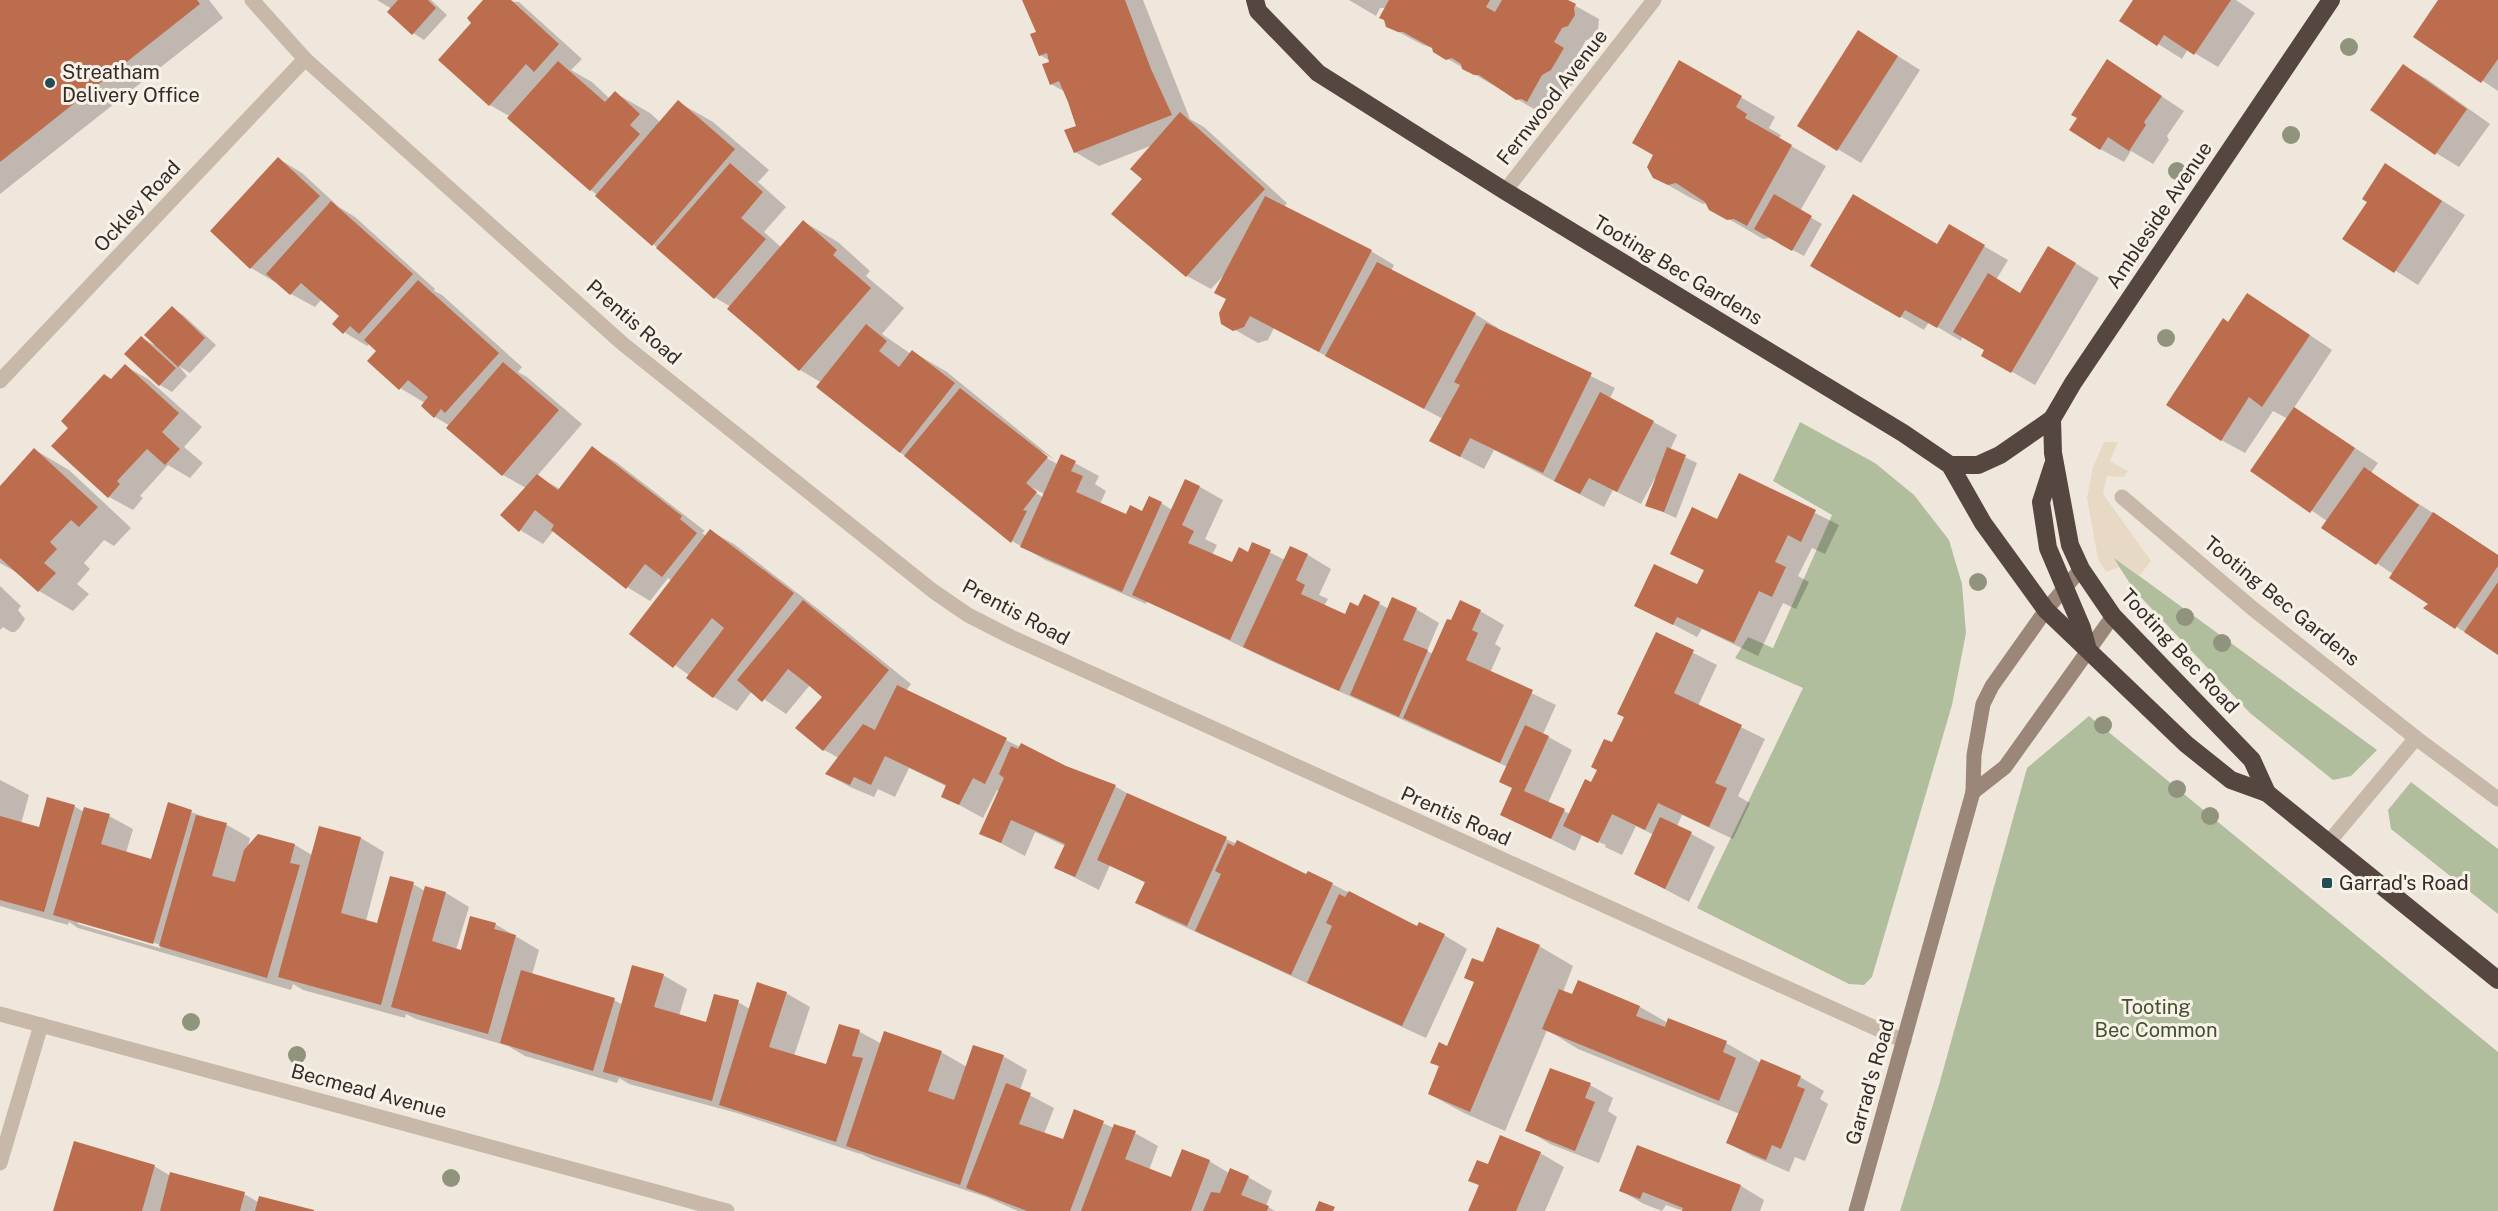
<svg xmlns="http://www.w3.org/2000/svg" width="2498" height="1211" font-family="'Public Sans',sans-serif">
	<rect width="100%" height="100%" fill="#f0e7dc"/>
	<g fill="#b1be9d">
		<polygon points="1800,422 1875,463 1914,495 1949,540 1962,584 1966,633 1952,705 1872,977 1864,985 1849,984 1697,908 1803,688 1735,658 1748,637 1773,648 1832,515 1773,481"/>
		<polygon points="2112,556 2377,750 2351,776 2333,780 2250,713 2135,591"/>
		<polygon points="2089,716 2498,1052 2498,1211 1900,1211 1939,1085 2027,768"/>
		<polygon points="2411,782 2498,849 2498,914 2391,829 2388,810"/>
	</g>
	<polygon fill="#e7d9c4" points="2104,442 2118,442 2110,461 2128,471 2124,477 2107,476 2103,494 2151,561 2139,576 2114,558 2119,567 2106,572 2098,559 2087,498 2093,467"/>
	<g fill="#0003" fill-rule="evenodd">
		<polygon points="0,0 209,0 223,18 0,194"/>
		<polygon points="377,0 431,0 447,15 424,40 413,33 392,9"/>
		<path d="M485,0L519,2L582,59L571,70L592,82L610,99L615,93L650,113L661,123L678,102L713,122L769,170L758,182L786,207L764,232L782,248L804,222L838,242L870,271L866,276L904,308L882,334L911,354L913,352L947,372L1055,460L1042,452L1041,455L1059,465L1062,456L1099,476L1095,484L1106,491L1100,504L1127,516L1142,513L1161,503L1172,510L1185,481L1200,487L1223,500L1205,539L1217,545L1212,555L1232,564L1248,554L1253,544L1285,560L1291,548L1308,555L1331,569L1319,595L1328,599L1324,606L1346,616L1359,608L1365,596L1389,609H1416L1439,623L1427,651L1433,654L1480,611L1504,625L1495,644L1501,648L1490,673L1556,705L1543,734L1572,750L1548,803L1570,814L1592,784L1625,717L1656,634L1717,665L1698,706L1765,739L1738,796L1750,803L1733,839L1682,815L1677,826L1715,847L1689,902L1636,874L1654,835L1636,826L1622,855L1605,847L1606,845L1582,835L1575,851L1502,815L1514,789L1508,767L1269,660L1147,601L1146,604L1045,560L1012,541L818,387L822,383L800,370L729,309L731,307L714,297L591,190L511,117L490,105L473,23ZM1031,487L1044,494V498L1030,489Z"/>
		<polygon points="1024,0 1143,0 1190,119 1204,127 1287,203 1284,207 1371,251 1394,265 1391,271 1475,314 1498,328 1497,330 1615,388 1610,398 1677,435 1670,450 1697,463 1676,518 1647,505 1657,479 1655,478 1641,504 1613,490 1604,507 1494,450 1484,469 1455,454 1443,419 1274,328 1268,340 1258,343 1223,323 1228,299 1224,275 1211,289 1187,276 1114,214 1144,179 1153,145 1099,166 1075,152 1077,127 1065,92 1051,84 1052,62 1040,55 1038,33"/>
		<polygon points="1349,0 1565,0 1599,19 1598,29 1592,39 1586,40 1577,57 1587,63 1575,83 1566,89 1551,114 1547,112 1541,113 1434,51 1433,48 1423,45 1387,26 1386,9 1384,8 1380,8 1376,16"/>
		<polygon points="2135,0 2236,0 2255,13 2218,67 2188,49 2182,59 2122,21"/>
		<polygon points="2439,0 2498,0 2498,91 2415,36"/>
		<polygon points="1882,46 1920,70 1861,163 1799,126"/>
		<polygon points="2108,61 2184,111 2167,136 2169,140 2153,164 2131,151 2124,162 2100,149"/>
		<polygon points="1680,62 1775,117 1769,128 1781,135 1779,139 1826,166 1800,211 1822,224 1804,256 1770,238 1763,239 1710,208 1707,203 1703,204 1689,197 1654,177 1655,155"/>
		<polygon points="2403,66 2427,79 2490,124 2459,167 2436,153"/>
		<polygon points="279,159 302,173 339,207 355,217 435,289 434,291 442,295 522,367 518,372 527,377 582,424 537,476 560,489 592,448 616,462 705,531 702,533 706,536 710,531 734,544 827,616 911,684 906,691 1020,747 1116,787 1134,797 1307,876 1332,884 1418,928 1444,935 1467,949 1426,1038 1161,916 1137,902 1146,883 1110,865 1099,890 1056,868 1065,846 1035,832 1025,856 981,833 1000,792 997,790 983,818 943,796 948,787 909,768 895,797 878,789 874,797 850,787 827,774 839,758 824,750 824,696 810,685 786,714 752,691 737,711 714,697 688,677 689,675 631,634 672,581 668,578 650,601 627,587 554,530 543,544 520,530 526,488 503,475 450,426 435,417 425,403 400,388 378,351 370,343 367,346 344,332 341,316 322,299 315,307 291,294 276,280 275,282 251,268 212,231"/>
		<polygon points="2386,165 2465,215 2418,285 2344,238 2369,201"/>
		<polygon points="1949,226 2008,260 1996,280 2021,294 2072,261 2099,278 2035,385 1983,355 1986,349 1963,336 1961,341 1929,322 1924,330 1813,266 1938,246"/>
		<polygon points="172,308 183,315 216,345 190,373 179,366 187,376 172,392 160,385 126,354 142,338 154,345"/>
		<polygon points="2271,309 2332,350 2294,408 2378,463 2371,473 2498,555 2498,653 2426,608 2430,603 2393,574 2323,527 2327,521 2252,470 2288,419 2273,411 2245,453 2221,440 2229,323"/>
		<polygon points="125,366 148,379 202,427 184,447 203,463 190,478 168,465 140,496 143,498 133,510 109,497"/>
		<polygon points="35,450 69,470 131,528 114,546 104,540 84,563 90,569 77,584 89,594 73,611 39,591 21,575 0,563 0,488"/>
		<polygon points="1739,475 1839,525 1825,554 1812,548 1798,576 1809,582 1796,609 1783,603 1758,656 1702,629 1697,637 1636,605 1698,586 1705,571 1672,553 1718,521"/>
		<polygon points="0,586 21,606 18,610 25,619 20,627 15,632 11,632 3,627 0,630"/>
		<path d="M0,780L29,795L21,824L40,829L74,806L84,812L109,816L133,829L126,853L152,861L169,804L227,825L250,838L248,847L259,835L295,845L312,855L320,827L361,838L384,852L366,921L378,924L413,884L425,891L446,893L469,907L456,950L462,952L495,924L539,950L532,975L614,1000L623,1005L663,975L687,989L679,1016L707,1024L738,1002L750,1009L786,993L810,1007L794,1056L827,1066L840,1026L860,1032L882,1044L941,1052L967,1067L1003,1056L1027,1070L1020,1090L1054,1108L1044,1134L1063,1141L1075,1111L1114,1128L1135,1133L1158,1146L1149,1170L1172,1179L1209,1161L1229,1173L1248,1177L1272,1191L1266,1206L1275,1211H1018L986,1197L871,1159L860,1153V1154L737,1113L629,1084L619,1078L617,1083L525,1056L508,1046L416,1019L406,1014L405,1018L303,990L293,984L291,990L78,928L69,922L68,925L0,906ZM78,921L161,945L160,948L78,924Z"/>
		<polygon points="1539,946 1573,966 1563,992 1573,996 1640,1007 1668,1023 1669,1020 1726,1043 1761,1063 1800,1077 1824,1091 1820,1099 1828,1104 1805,1161 1795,1157 1789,1172 1752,1156 1728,1143 1740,1114 1578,1049 1547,1030 1505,1131 1464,1113 1429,1094 1440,1067 1432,1062 1448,1048 1483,964"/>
		<polygon points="1590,1085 1613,1098 1608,1111 1617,1117 1599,1163 1550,1144 1527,1130"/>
		<polygon points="1638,1147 1741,1186 1764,1200 1760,1211 1683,1211 1666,1205 1662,1211 1644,1204 1621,1191"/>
		<polygon points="1540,1153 1564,1167 1545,1211 1470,1211 1480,1186 1470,1180 1489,1166"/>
		<polygon points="154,1166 171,1176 244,1194 258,1202 311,1211 55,1211"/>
	</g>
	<g fill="#bc6d4d">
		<polygon points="0,0 197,0 200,4 0,162"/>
		<polygon points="398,0 428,0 436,8 412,35 387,12"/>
		<polygon points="483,0 511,0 559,44 534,72 526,64 489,106 438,60 471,23 467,18"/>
		<polygon points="1022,0 1125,0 1151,69 1172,115 1074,153 1064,130 1076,126 1068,102 1059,81 1050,85 1042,64 1049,62 1047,53 1039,56 1030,34 1036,32"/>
		<polygon points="1389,0 1490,0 1486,7 1495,12 1502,0 1568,0 1576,4 1574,8 1575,15 1568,26 1562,28 1554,42 1564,48 1551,70 1542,75 1527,102 1522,99 1516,100 1479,75 1474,75 1462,69 1461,64 1452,58 1446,60 1433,52 1432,48 1403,32 1398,32 1386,27 1384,20 1379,18"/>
		<polygon points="2133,0 2231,0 2194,55 2164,35 2157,46 2119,21"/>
		<polygon points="2438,0 2498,0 2498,59 2481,83 2413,37"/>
		<polygon points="1858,30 1898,56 1837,151 1797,126"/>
		<polygon points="2107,59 2162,96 2144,122 2146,125 2129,151 2108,137 2100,150 2069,130 2077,118 2071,115"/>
		<polygon points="1679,60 1742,96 1736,107 1747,114 1745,118 1792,145 1747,226 1734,219 1727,220 1709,210 1705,202 1676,183 1668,185 1653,178 1647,167 1653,155 1632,143"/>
		<polygon points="558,61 605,102 615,91 640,114 630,125 640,134 590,191 507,118"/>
		<polygon points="2403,64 2467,109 2435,155 2370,110"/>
		<polygon points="678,100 735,149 652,246 595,196"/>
		<polygon points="1180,112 1265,189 1186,277 1111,214 1142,179 1130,169"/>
		<polygon points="278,157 320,196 250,269 210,231"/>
		<polygon points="730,163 763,192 741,218 766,239 714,299 656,248"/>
		<polygon points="2385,163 2442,201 2394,273 2342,239 2367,202 2362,199"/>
		<polygon points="1774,194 1812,216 1792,251 1754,229"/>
		<polygon points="1853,194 1937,244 1949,224 1985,245 1937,328 1905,310 1900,318 1810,266"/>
		<polygon points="1265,196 1372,250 1319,352 1250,316 1244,327 1233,331 1221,324 1219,313 1226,299 1214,293"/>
		<polygon points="331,201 413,274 359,334 350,326 343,334 332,324 339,316 301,283 290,295 266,274"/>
		<polygon points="803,220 837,250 833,255 871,288 799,371 727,309"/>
		<polygon points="2048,246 2076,263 2011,373 1981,356 1984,350 1953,332 1988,273 2020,293"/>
		<polygon points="1377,262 1476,313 1424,409 1325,356"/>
		<polygon points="418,280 499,353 445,413 441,409 434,418 421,406 428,397 408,380 399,390 367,361 376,351 364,340"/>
		<polygon points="2247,293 2310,335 2262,407 2249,397 2221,441 2166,405 2223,318 2228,322"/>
		<polygon points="172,306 205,338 178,367 144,335"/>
		<polygon points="1486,323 1592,373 1543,473 1470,438 1460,457 1429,441 1460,385 1454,382"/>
		<polygon points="866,324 887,341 879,351 899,367 912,350 955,383 900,453 816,387"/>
		<polygon points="141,336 176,368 159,386 124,354"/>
		<polygon points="503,362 559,410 502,476 446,428"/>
		<polygon points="125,364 179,413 162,432 180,449 165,465 147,449 117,481 120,484 108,498 51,446 68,428 61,421 81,399 104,374 111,379"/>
		<polygon points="960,388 1048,457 1026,483 1037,492 1023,510 1027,511 1011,543 904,456"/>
		<polygon points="1600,392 1654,421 1617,492 1589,478 1580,494 1554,481"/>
		<polygon points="2294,407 2355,448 2310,513 2250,471"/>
		<polygon points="592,446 682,516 680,519 697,533 662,577 645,564 626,589 551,530 554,525 535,510 519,532 500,515 537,474 558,490"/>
		<polygon points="1667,447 1686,455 1664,512 1645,506"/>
		<polygon points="34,448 98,507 79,527 71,520 50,542 57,549 44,563 56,573 38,592 0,558 0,486"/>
		<polygon points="1061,454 1076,461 1071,471 1083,476 1076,492 1126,514 1130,505 1142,511 1149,496 1162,502 1122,592 1020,547"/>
		<polygon points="2364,467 2419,505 2376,565 2321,528"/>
		<polygon points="1739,473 1816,510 1801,542 1788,535 1775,562 1786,567 1772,597 1759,591 1734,643 1677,617 1673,625 1634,606 1654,564 1697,584 1704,570 1670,554 1692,507 1717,519"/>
		<polygon points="1185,479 1200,486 1182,525 1194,531 1188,543 1232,562 1239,547 1248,552 1252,542 1271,550 1230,640 1132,595"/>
		<polygon points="2433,512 2498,555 2498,566 2455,629 2423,608 2428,604 2389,578"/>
		<polygon points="710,529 794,593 713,698 686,678 724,628 712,618 673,668 629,634"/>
		<polygon points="1290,546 1308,554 1296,580 1305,585 1301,594 1345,614 1350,602 1358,606 1364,594 1380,602 1339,691 1243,647"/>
		<polygon points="2498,582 2498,655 2464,632"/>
		<polygon points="1392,597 1417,608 1403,640 1428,650 1399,717 1350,695"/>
		<polygon points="803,600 889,670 823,751 795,728 822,697 806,683 788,669 762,702 737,680"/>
		<polygon points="1460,600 1481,610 1472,630 1478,633 1466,660 1533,690 1500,763 1403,718 1447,619 1451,620"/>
		<polygon points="1656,632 1694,650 1674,693 1742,725 1715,783 1727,788 1709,827 1658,803 1645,830 1612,814 1598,843 1563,826 1585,779 1591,782 1597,770 1591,767 1604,739 1612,742 1624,717 1617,714"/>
		<polygon points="897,685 1007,738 985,784 973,778 959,805 941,797 946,785 885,756 871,785 854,777 850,785 825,774 863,724 875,730"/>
		<polygon points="1525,725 1549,736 1524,791 1565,809 1551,839 1500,815 1512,788 1499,782"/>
		<polygon points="1021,743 1066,766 1116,785 1075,877 1054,868 1065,844 1036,831 1011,820 1001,843 979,834 1004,778 999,774 1011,746 1018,749"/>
		<polygon points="1127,793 1227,837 1187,926 1135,903 1145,882 1097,860"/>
		<polygon points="47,797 75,805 44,912 0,900 0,816 39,827"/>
		<polygon points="168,802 192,810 153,944 53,915 84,807 110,814 101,844 151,859"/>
		<polygon points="196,815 227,823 212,876 235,882 244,850 258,834 295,844 290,863 300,865 267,978 159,946"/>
		<polygon points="1660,817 1692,832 1665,889 1634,874"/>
		<polygon points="319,826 361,837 341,913 377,923 390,876 414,882 381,1005 278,977"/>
		<polygon points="1237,840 1306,874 1308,871 1333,883 1291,975 1195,931 1221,874 1215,871 1228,843 1234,846"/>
		<polygon points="425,886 446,892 432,941 461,950 470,916 496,923 494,929 516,935 488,1034 391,1007"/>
		<polygon points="1349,891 1417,926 1419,922 1445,934 1402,1026 1307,983 1332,926 1326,923 1339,894 1345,897"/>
		<polygon points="1497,927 1540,945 1470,1112 1428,1094 1439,1066 1430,1063 1439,1042 1447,1046 1474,982 1464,978 1472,958 1483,962"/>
		<polygon points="632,965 664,974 654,1007 706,1022 714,994 739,1000 712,1101 603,1072"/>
		<polygon points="521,970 615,998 593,1071 500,1043"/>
		<polygon points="1578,980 1640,1006 1636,1016 1665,1027 1668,1018 1727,1041 1723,1052 1736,1058 1719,1101 1542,1029 1559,989 1572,994"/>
		<polygon points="757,982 787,992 769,1047 826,1064 839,1024 860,1030 852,1056 863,1058 836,1142 719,1105"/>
		<polygon points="884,1031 942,1051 928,1091 954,1100 973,1045 1004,1055 960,1185 846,1146"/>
		<polygon points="1761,1059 1801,1076 1797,1086 1805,1089 1781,1149 1772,1145 1766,1160 1726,1143"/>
		<polygon points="1550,1068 1591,1083 1585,1098 1595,1102 1575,1151 1525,1131"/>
		<polygon points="1006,1083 1031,1093 1019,1124 1063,1139 1074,1109 1104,1121 1070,1211 1027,1211 966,1188"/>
		<polygon points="1114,1124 1136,1131 1125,1159 1171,1177 1182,1149 1210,1160 1191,1211 1081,1211"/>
		<polygon points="1500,1135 1541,1152 1516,1211 1468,1211 1479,1185 1468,1181 1477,1160 1488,1164"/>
		<polygon points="74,1141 155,1165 142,1211 53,1211"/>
		<polygon points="1637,1145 1741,1185 1731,1211 1682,1211 1683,1208 1643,1192 1640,1199 1619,1191"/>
		<polygon points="1230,1168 1249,1176 1241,1195 1269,1206 1267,1211 1203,1211 1211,1192 1220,1193"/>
		<polygon points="170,1172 245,1192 240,1211 160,1211"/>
		<polygon points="259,1196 314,1210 314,1211 255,1211"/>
		<polygon points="1319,1201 1335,1207 1333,1211 1315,1211"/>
	</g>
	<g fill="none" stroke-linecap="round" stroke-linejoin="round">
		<g stroke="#c7b8a9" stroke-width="15">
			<polyline points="252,0 305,59 623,344 933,591 968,615 1011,637 1904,1041"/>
			<polyline points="1505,191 1654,0"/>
			<polyline points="0,381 305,59"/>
			<polyline points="2122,497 2252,608 2416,738 2498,799"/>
			<polyline points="2328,843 2416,738"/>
			<polyline points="0,1014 727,1211"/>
			<polyline points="0,1163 41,1025"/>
		</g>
		<g stroke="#9a877a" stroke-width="15">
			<polyline points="1973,792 2005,767 2113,616"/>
			<polyline points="1856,1211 1973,792 1974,755 1983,704 1992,686 2046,610 2081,569"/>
		</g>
		<g stroke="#554740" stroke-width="18">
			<polyline points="1255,0 1258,11 1318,73 1505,191 1903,433 1950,465 1983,523 2046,610 2186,744 2231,780 2267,793 2498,980"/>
			<polyline points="1950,465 1978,465 2000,455 2052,419"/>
			<polyline points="2053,465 2041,502 2048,548 2082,628 2088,650"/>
			<polyline points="2267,793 2252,760 2113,616 2081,569 2070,545 2053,453 2052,419 2073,383 2331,0"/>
		</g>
	</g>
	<g fill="#90947c">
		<circle cx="2349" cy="47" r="9"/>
		<circle cx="2291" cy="135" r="9"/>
		<circle cx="2177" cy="171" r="9"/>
		<circle cx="2166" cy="338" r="9"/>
		<circle cx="1978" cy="582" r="9"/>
		<circle cx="2185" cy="617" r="9"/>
		<circle cx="2222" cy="643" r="9"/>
		<circle cx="2103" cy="725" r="9"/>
		<circle cx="2177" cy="789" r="9"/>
		<circle cx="2210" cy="816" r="9"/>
		<circle cx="191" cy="1022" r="9"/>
		<circle cx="297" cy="1055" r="9"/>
		<circle cx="451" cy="1178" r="9"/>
	</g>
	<g fill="#214d53" stroke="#f8f1e8" stroke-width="2">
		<circle cx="50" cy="83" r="6"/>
		<rect x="2321" y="877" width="12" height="12" rx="3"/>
	</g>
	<g text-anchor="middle" stroke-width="6" stroke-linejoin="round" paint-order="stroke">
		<g font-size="20" fill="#342c28" stroke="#f8f1e8" text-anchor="start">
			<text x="62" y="79">Streatham<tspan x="62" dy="23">Delivery Office</tspan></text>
			<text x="2339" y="890">Garrad's Road</text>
		</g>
		<g font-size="20" fill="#342c28" stroke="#f8f1e8">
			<text transform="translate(1552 97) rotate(-52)" y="7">Fernwood Avenue</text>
			<text transform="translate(137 206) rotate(-47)" y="7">Ockley Road</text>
			<text transform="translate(2159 215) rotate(-56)" y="7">Ambleside Avenue</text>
			<text transform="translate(1678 270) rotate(31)" y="7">Tooting Bec Gardens</text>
			<text transform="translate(634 322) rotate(41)" y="7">Prentis Road</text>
			<text transform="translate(2282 601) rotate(39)" y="7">Tooting Bec Gardens</text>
			<text transform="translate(1016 612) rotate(28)" y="7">Prentis Road</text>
			<text transform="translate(2180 651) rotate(47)" y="7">Tooting Bec Road</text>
			<text transform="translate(1456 816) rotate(24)" y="7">Prentis Road</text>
			<text transform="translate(1870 1082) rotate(-74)" y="7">Garrad's Road</text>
			<text transform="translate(369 1091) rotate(15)" y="7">Becmead Avenue</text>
		</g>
		<g font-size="20" fill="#42512e" stroke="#f8f1e8">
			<text x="2156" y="1014">Tooting<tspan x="2156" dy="23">Bec Common</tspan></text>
		</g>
	</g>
</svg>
